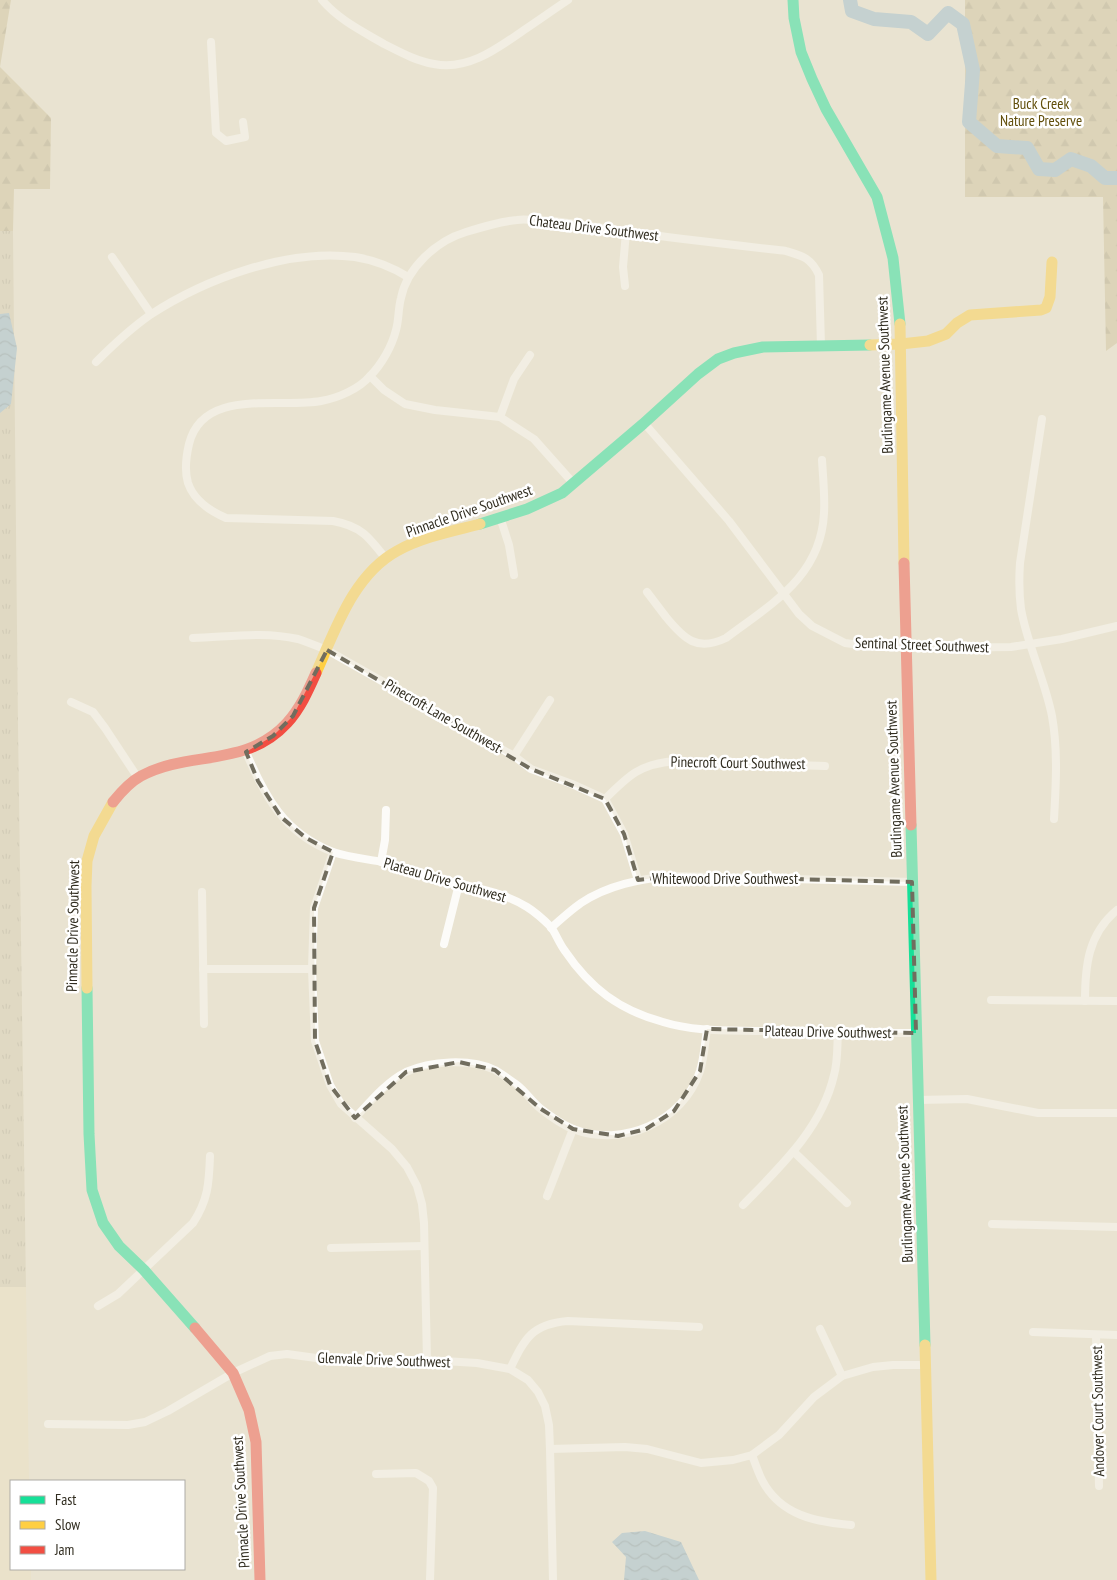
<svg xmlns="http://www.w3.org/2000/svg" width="1117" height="1580" font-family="'PT Sans Narrow',sans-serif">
	<defs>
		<pattern id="grass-tufts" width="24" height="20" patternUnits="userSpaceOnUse" patternTransform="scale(1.25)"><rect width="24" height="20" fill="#d6cdb2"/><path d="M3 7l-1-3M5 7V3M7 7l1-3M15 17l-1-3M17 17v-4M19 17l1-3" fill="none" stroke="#b8b099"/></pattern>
		<pattern id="forest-firs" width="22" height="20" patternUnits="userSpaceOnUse" patternTransform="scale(1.25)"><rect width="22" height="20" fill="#cfc29c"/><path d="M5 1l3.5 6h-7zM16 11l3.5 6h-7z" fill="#b2a786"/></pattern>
		<pattern id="water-waves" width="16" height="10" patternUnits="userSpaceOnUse" patternTransform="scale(1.25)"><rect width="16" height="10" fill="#99bace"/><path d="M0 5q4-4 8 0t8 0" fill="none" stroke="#7d98a7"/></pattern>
	</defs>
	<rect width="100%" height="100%" fill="#e9e3d1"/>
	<polygon fill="#eae0c1" points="0,1287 26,1287 29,1481 11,1481 11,1569 31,1569 31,1580 0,1580"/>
	<polygon fill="url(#grass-tufts)" points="0,231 13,231 18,725 26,1287 0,1287"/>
	<g fill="url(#forest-firs)">
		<polygon points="0,0 11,0 0,67 51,118 50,189 14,189 13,231 0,231"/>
		<polygon points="965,0 1117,0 1117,343 1106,351 1103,197 965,197"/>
	</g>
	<g fill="url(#water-waves)">
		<polygon points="9,313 17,348 11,404 0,413 0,314"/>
		<polygon points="645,1531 681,1542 699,1580 624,1580 626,1557 612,1542 622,1533"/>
	</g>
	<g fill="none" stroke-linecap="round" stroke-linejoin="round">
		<polyline stroke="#99bace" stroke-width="14" points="850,0 852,11 874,19 911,22 928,34 948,13 963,24 973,70 969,122 997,146 1027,148 1039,169 1055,170 1071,159 1091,166 1105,178 1117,178"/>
		<g stroke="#fcfbf8" stroke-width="8">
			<path d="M322,0C339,20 362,31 384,44C400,52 416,61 434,64C468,71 498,48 524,30C539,20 553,10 568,0"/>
			<polyline points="211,42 216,133 226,141 245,137 243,122"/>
			<polyline points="112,257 151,314"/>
			<polyline points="625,286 623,267 626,232"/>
			<path d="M96,362C113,345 130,329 150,315C205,279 288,248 355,257C374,260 392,267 408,277"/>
			<polyline points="370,376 384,390 405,404 435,410 500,417 534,439 574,484"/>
			<polyline points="500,417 514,379 530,355"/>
			<path d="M1042,419L1020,563C1019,578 1019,594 1021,609C1027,644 1045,680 1052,716C1058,750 1056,784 1054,819"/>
			<polyline points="645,424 729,521 799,614 812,626 845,643 868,646 919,648 1011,647 1062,639 1117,626"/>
			<polyline points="500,517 509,545 514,575"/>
			<path d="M386,559C369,537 361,526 333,521L226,518C210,511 194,501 188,483C184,470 186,457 189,444C203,387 279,409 321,401C338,398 359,389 370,376C382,364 392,346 396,330C399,320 398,309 401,298C407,268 436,241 466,232C479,228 503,221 517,220C523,219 530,220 537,220C568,221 598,228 629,232C681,239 734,245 786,251C803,256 811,258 819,275L821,346"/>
			<path d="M647,592C653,600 660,609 666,617C684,639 697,652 726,638C771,604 821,577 824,513C825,496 823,477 822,460"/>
			<path d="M193,638C228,637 263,631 298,639C307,642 317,646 327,650L514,756L531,769L572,784L605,799L624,834L638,880"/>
			<polyline points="71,702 93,712 105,728 138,778"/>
			<path d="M246,752C265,797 284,833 333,852C348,857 366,859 382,862C407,868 432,877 457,883C483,890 504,893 527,907C535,912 544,920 551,927C556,934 559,943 565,951C590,988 619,1010 663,1022C695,1032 730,1030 764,1031C814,1032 865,1033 916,1033"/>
			<polyline points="514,756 550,700"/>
			<path d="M605,799C629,775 640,764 675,761L825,766"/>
			<polyline points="333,852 314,908 312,969 315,1041 330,1085 341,1104 392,1149 407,1167 417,1186 422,1204 424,1223 427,1360"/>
			<polyline points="381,862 385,840 386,810"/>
			<polyline points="202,892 204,1024"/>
			<path d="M551,928C561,919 571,910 581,903C608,885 640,879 671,876L912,882"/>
			<polyline points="444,944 459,884"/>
			<polyline points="203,969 312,969"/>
			<polyline points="991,1000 1117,1001"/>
			<path d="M1085,1001C1085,966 1088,934 1117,910"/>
			<polyline points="917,1100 967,1099 1038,1113 1117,1113"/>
			<path d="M355,1118C370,1102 386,1082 406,1072C430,1061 470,1058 495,1070C502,1074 510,1080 517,1085C526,1092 532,1102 541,1109C550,1116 563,1125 573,1129C623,1148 683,1122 700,1071C704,1058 705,1043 707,1029"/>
			<polyline points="794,1152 847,1203"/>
			<polyline points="547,1196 573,1129"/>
			<path d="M743,1205C780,1167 822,1128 834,1075C838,1061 837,1046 838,1033"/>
			<polyline points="992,1224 1117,1227"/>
			<polyline points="331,1248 424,1246"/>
			<path d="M98,1306L118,1294L193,1223C208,1200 209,1184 210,1156"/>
			<polyline points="820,1329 842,1376"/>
			<polyline points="1033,1332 1117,1335"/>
			<polyline points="1096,1335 1099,1486"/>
			<path d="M510,1369C525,1338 532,1324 568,1321L699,1327"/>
			<polyline points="48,1424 128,1425 145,1422 168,1411 233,1373 270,1356 287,1354 338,1361 427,1360 477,1363 510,1369 528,1380 538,1392 545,1406 549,1425 550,1449 553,1580"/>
			<polyline points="550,1449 625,1447 647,1449 701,1463 733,1460 752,1455 779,1435 814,1397 842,1376 873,1367 893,1365 925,1365"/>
			<path d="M752,1455C755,1463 758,1472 762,1480C780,1515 815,1522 851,1525"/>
			<polyline points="376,1474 416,1473 429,1481 433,1488 430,1580"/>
		</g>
		<g stroke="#16e098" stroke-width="11">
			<polyline points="793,0 794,18 801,52 812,79 826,109 877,197 893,258 900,324"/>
			<polyline points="480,524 527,509 562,493 643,424 698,374 718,359 734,353 763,347 870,345"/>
			<polyline points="911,825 925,1345"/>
			<polyline points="87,988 89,1134 92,1190 103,1223 119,1246 144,1270 195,1328"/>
		</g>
		<g stroke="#ffcf43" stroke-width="11">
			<polyline points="900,324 904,563"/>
			<polyline points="870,345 901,344 928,341 946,334 957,323 970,315 1041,310 1046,308 1050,297 1052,262"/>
			<path d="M316,673C335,631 353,575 397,551C422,537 453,531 480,524"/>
			<polyline points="87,988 86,886 87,861 94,836 113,802"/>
			<polyline points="925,1345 931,1580"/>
		</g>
		<g stroke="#f24e42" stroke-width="11">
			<polyline points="904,563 911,825"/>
			<path d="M113,802C121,792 130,782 141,776C189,750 246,768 287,723C300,709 308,691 316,673"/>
			<polyline points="195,1328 233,1373 249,1410 256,1442 260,1580"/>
		</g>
	</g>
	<path d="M0 0H1117V1580H0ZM327,650L531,769L605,799L624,834L638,880L671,876L912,882L916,1033L707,1029L700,1071L674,1111L646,1129L618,1136L573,1129L541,1109L495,1070L459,1062L406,1072L355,1118L330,1085L315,1041L314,908L333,852L306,838L281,817L258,781L246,752L273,736L293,716Z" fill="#e9e3d1" fill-opacity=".55" fill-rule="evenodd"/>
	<path fill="none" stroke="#716d5e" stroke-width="4" stroke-dasharray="10 6" stroke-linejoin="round" d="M327,650L531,769L605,799L624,834L638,880L671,876L912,882L916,1033L707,1029L700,1071L674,1111L646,1129L618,1136L573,1129L541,1109L495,1070L459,1062L406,1072L355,1118L330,1085L315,1041L314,908L333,852L306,838L281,817L258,781L246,752L273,736L293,716Z"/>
	<g text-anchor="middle" stroke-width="5" stroke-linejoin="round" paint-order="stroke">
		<g font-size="15" fill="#614e0a" stroke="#fff">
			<text x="1041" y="109">Buck Creek<tspan x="1041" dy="17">Nature Preserve</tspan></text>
		</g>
		<g font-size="15" fill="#312d20" stroke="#fff">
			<text transform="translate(594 228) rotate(7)" y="5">Chateau Drive Southwest</text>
			<text transform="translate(885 375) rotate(-92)" y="5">Burlingame Avenue Southwest</text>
			<text transform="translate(469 511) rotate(-19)" y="5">Pinnacle Drive Southwest</text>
			<text transform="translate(922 645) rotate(2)" y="5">Sentinal Street Southwest</text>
			<text transform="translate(443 716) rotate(30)" y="5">Pinecroft Lane Southwest</text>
			<text transform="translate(738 763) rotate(1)" y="5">Pinecroft Court Southwest</text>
			<text transform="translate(894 779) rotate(-92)" y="5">Burlingame Avenue Southwest</text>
			<text x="725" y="884">Whitewood Drive Southwest</text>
			<text transform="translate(445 880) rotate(16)" y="5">Plateau Drive Southwest</text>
			<text transform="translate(73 926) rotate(-89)" y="5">Pinnacle Drive Southwest</text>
			<text transform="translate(828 1032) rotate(1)" y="5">Plateau Drive Southwest</text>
			<text transform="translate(905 1184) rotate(-92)" y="5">Burlingame Avenue Southwest</text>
			<text transform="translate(384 1360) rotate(2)" y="5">Glenvale Drive Southwest</text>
			<text transform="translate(1098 1411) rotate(-91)" y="5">Andover Court Southwest</text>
			<text transform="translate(241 1502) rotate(-93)" y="5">Pinnacle Drive Southwest</text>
		</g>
	</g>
	<rect x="10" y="1480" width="175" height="90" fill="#ffffff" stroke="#adaba6"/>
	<rect x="20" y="1496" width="25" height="8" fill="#16e098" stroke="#adaba6"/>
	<text x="55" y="1505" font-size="15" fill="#312d20">Fast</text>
	<rect x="20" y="1521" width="25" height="8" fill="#ffcf43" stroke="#adaba6"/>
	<text x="55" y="1530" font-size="15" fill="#312d20">Slow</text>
	<rect x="20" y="1546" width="25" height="8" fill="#f24e42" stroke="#adaba6"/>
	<text x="55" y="1555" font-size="15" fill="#312d20">Jam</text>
</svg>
